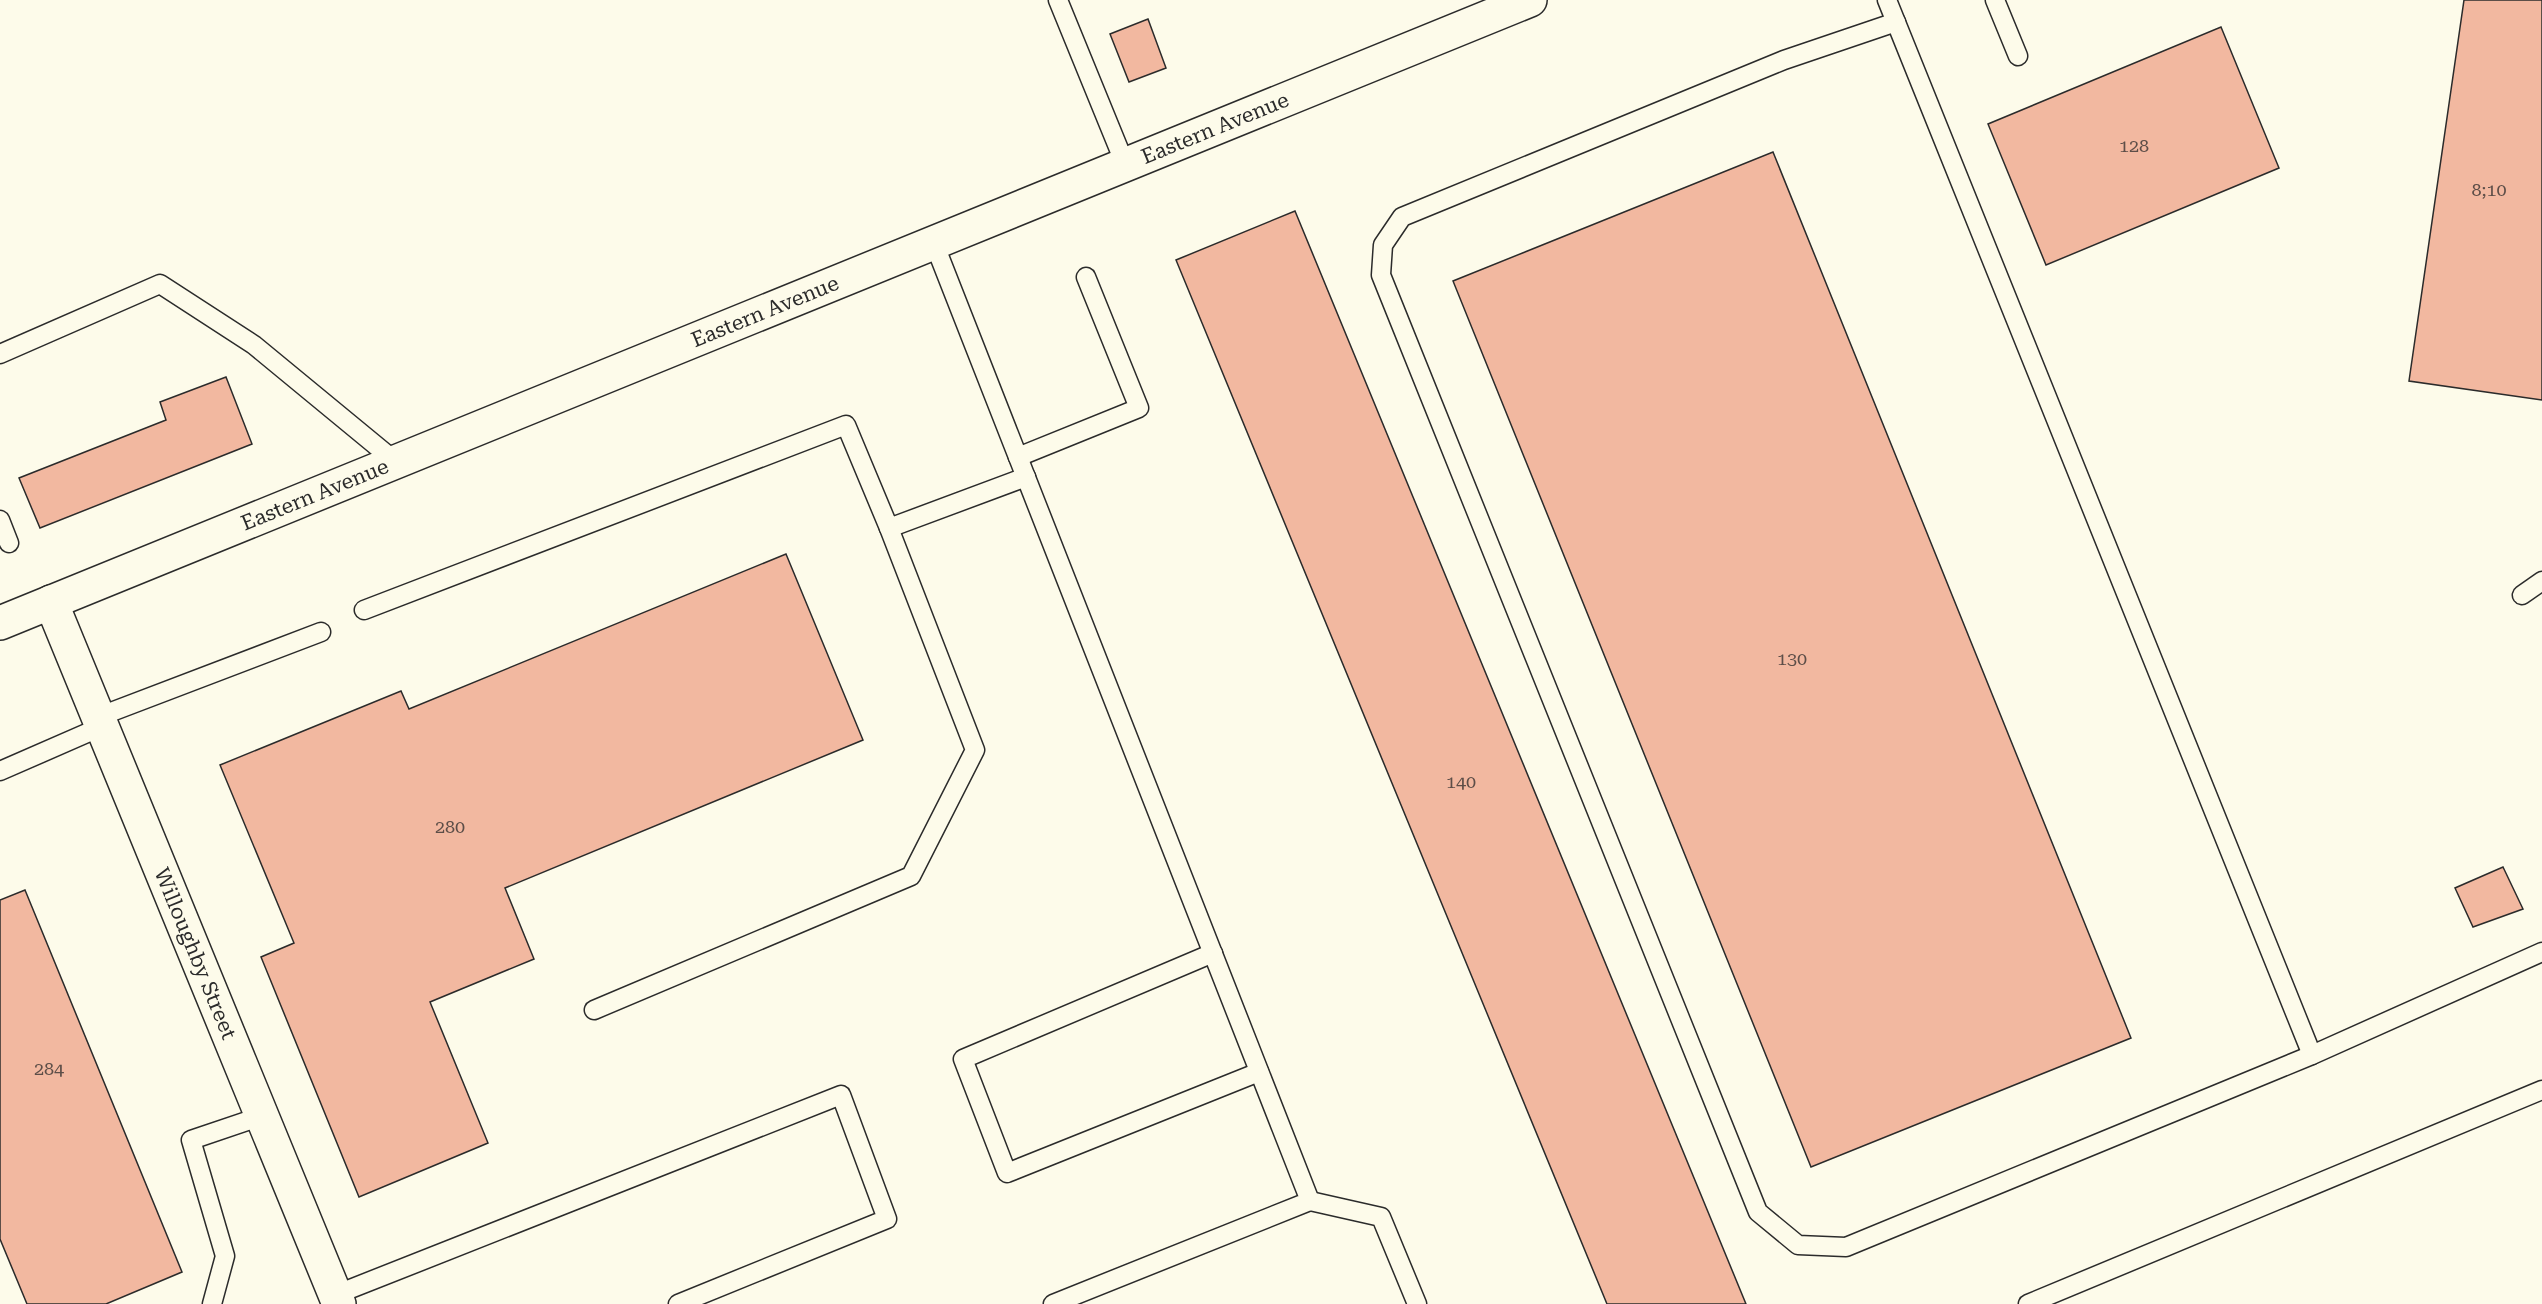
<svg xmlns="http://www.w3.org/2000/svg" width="2542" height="1304" font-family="'Roboto Serif',serif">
	<rect width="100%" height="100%" fill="#fdfbea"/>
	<g fill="#f2b8a0" stroke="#2b2b2b" stroke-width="1.5">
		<polygon points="2464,0 2542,0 2542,400 2409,381"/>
		<polygon points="1148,19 1166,68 1129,82 1110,34"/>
		<polygon points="2221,27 2279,168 2046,265 1988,124"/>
		<polygon points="1773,152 2131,1038 1811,1167 1453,281"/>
		<polygon points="1295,211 1746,1304 1607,1304 1176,260"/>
		<polygon points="226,377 252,444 40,528 19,478 166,420 160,402"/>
		<polygon points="786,554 863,740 505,888 534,959 430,1002 488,1143 359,1197 261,957 294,943 220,765 401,691 409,709"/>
		<polygon points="2503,867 2523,909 2473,927 2455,888"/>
		<polygon points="25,890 182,1272 106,1304 27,1304 0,1239 0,900"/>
	</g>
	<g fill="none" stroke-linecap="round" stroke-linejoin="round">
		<defs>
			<g id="lane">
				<polyline points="1058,0 1125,164"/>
				<polyline points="1887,0 2312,1055"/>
				<polyline points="1995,0 2018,56"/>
				<polyline points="1896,22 1784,60 1402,217 1383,245 1381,275 1758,1212 1798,1245 1846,1247 2312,1055 2542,952"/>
				<polyline points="934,243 1310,1201 1053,1304"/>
				<polyline points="0,354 160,284 254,345 396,462"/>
				<polyline points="1018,457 1139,408 1086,277"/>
				<polyline points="0,520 9,543"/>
				<polyline points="2522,595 2542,581"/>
				<polyline points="364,610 846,425 889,528 1026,477"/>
				<polyline points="98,717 321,632"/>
				<polyline points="0,771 103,726"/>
				<polyline points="1213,953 963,1059 1007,1173 1259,1072"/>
				<polyline points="594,1010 911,876 975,750 889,528"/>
				<polyline points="1310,1201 1381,1217 1417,1304"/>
				<polyline points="335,1295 841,1095 887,1219 678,1304"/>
				<polyline points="212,1304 225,1256 191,1140 262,1116"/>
				<polyline points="2028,1304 2542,1090"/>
			</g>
			<g id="street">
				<path id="s1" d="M51,602L339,1304"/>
			</g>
			<g id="secondary">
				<path id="s2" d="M0,623L1530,0"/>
			</g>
		</defs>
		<use href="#lane" stroke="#2b2b2b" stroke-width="21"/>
		<use href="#street" stroke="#2b2b2b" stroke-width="36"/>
		<use href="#secondary" stroke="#2b2b2b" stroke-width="36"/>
		<use href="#lane" stroke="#fdfbea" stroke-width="18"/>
		<use href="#street" stroke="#fdfbea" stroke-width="33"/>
		<use href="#secondary" stroke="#fdfbea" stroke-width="33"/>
	</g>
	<g text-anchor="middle" stroke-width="4.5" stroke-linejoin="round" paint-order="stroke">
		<g font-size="18" fill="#5d4e48">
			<text x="2134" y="152">128</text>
			<text x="2489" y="196">8;10</text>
			<text x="1792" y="665">130</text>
			<text x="1461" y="788">140</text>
			<text x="450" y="833">280</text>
			<text x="49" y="1075">284</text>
		</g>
		<g font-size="21" fill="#2b2b2b" stroke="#fdfbea">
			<text dy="7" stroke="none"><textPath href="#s2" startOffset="1312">Eastern Avenue</textPath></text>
			<text dy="7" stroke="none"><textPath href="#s2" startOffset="826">Eastern Avenue</textPath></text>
			<text dy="7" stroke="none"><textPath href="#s2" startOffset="340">Eastern Avenue</textPath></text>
			<text dy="7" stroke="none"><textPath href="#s1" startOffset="380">Willoughby Street</textPath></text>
		</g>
	</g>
</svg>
